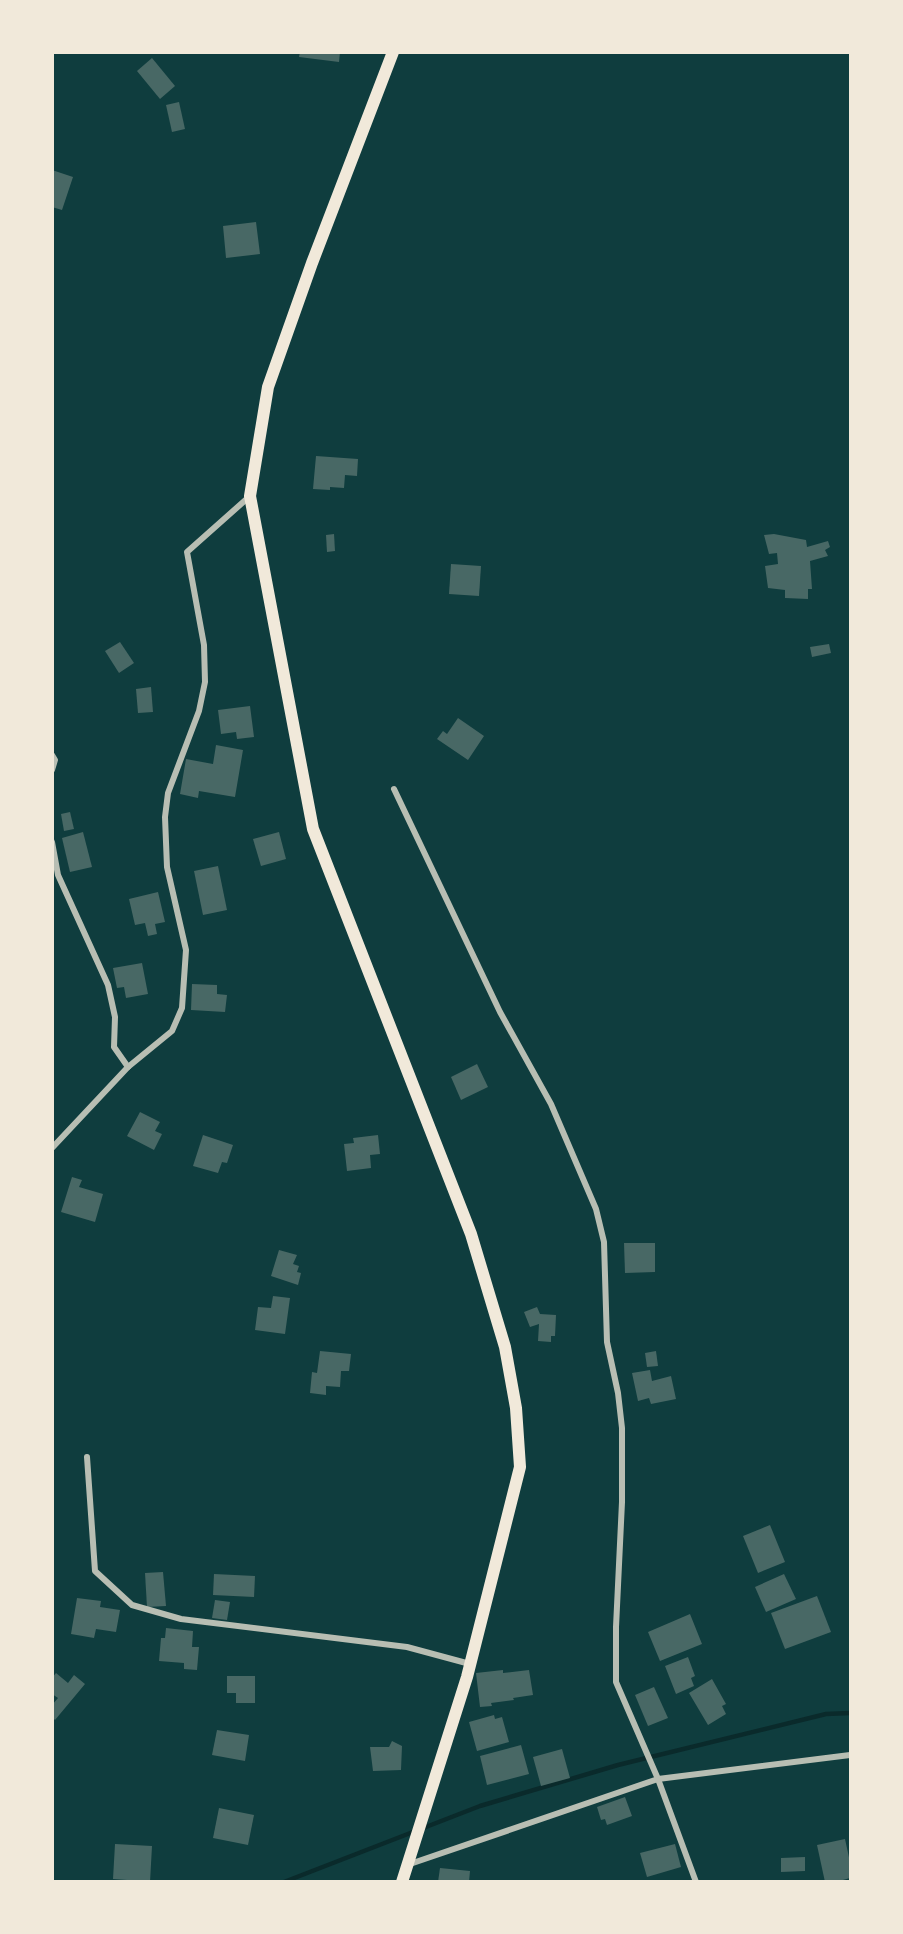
<svg xmlns="http://www.w3.org/2000/svg" width="903" height="1934" font-family="'Sofia Sans Condensed',sans-serif">
	<rect width="100%" height="100%" fill="#0f3d3e"/>
	<g fill="none" stroke-linecap="round" stroke-linejoin="round">
		<polyline stroke="#0a2a2b" stroke-width="4.5" points="284,1882 480,1806 618,1765 826,1714 850,1713"/>
	</g>
	<g fill="#486865">
		<polygon points="300,52 340,52 339,62 299,57"/>
		<polygon points="152,58 175,86 160,99 137,71"/>
		<polygon points="179,102 185,129 172,132 166,105"/>
		<polygon points="52,170 73,177 62,210 52,207"/>
		<polygon points="256,222 260,254 226,258 223,226"/>
		<polygon points="316,456 358,459 357,476 345,475 344,488 330,487 330,490 313,489"/>
		<polygon points="334,534 335,551 327,552 326,535"/>
		<polygon points="774,534 806,540 807,547 828,541 830,547 825,550 828,556 810,561 812,589 808,589 808,599 785,598 785,590 768,588 765,566 778,564 777,553 769,554 764,535"/>
		<polygon points="451,564 481,566 479,596 449,594"/>
		<polygon points="120,642 134,663 119,673 105,651"/>
		<polygon points="829,644 831,653 812,657 810,647"/>
		<polygon points="151,687 153,712 138,713 136,689"/>
		<polygon points="250,706 254,737 237,739 236,732 221,734 218,710"/>
		<polygon points="458,718 484,736 468,760 437,739 443,731 447,734"/>
		<polygon points="216,745 243,750 235,797 199,791 198,798 180,794 186,759 213,764"/>
		<polygon points="70,812 74,829 64,831 61,814"/>
		<polygon points="83,832 92,867 70,872 62,838"/>
		<polygon points="279,832 286,859 261,866 253,839"/>
		<polygon points="218,866 227,910 203,915 194,871"/>
		<polygon points="158,892 165,922 155,924 157,934 148,936 145,923 135,925 129,899"/>
		<polygon points="142,963 148,994 126,998 124,987 117,988 113,968"/>
		<polygon points="192,984 217,985 217,994 227,995 225,1012 191,1010"/>
		<polygon points="477,1064 488,1087 461,1100 451,1077"/>
		<polygon points="140,1112 160,1122 155,1131 162,1134 154,1150 127,1136"/>
		<polygon points="203,1135 233,1145 227,1163 222,1162 218,1173 193,1166"/>
		<polygon points="378,1135 380,1154 370,1155 371,1168 347,1171 344,1144 354,1143 353,1138"/>
		<polygon points="72,1177 82,1180 79,1187 103,1194 95,1222 61,1212"/>
		<polygon points="624,1243 655,1243 655,1272 625,1273"/>
		<polygon points="279,1250 297,1255 293,1264 299,1266 297,1272 301,1273 298,1285 271,1276"/>
		<polygon points="273,1296 290,1298 285,1334 255,1330 258,1307 271,1308"/>
		<polygon points="537,1307 540,1314 556,1315 555,1336 551,1336 551,1342 538,1341 539,1324 530,1327 524,1312"/>
		<polygon points="320,1351 351,1354 349,1371 341,1371 340,1387 326,1386 326,1395 310,1393 312,1372 317,1373"/>
		<polygon points="656,1351 658,1366 647,1367 645,1353"/>
		<polygon points="650,1370 652,1381 671,1376 676,1399 651,1404 649,1398 638,1401 632,1373"/>
		<polygon points="770,1525 785,1562 758,1573 743,1536"/>
		<polygon points="163,1572 166,1606 147,1607 145,1573"/>
		<polygon points="214,1574 255,1576 254,1597 213,1595"/>
		<polygon points="784,1574 796,1599 766,1612 755,1587"/>
		<polygon points="817,1596 831,1632 785,1649 771,1613"/>
		<polygon points="77,1598 101,1601 100,1607 120,1610 116,1632 96,1629 94,1638 71,1634"/>
		<polygon points="215,1600 230,1602 227,1620 212,1618"/>
		<polygon points="690,1614 702,1644 660,1661 648,1632"/>
		<polygon points="166,1628 193,1631 192,1647 199,1647 197,1670 184,1669 184,1663 159,1661 161,1638 165,1638"/>
		<polygon points="688,1657 695,1676 691,1678 694,1686 676,1694 665,1666"/>
		<polygon points="503,1670 503,1673 529,1670 533,1695 513,1698 514,1700 491,1703 492,1706 480,1707 476,1673"/>
		<polygon points="56,1673 68,1683 74,1675 85,1684 55,1720 52,1717 52,1705 58,1698 52,1694 52,1678"/>
		<polygon points="227,1676 255,1676 255,1703 236,1703 236,1693 227,1693"/>
		<polygon points="712,1679 726,1704 722,1706 726,1714 708,1725 689,1693"/>
		<polygon points="654,1687 668,1718 648,1726 635,1695"/>
		<polygon points="494,1715 495,1719 502,1717 509,1742 477,1751 469,1722"/>
		<polygon points="217,1730 249,1735 245,1761 212,1755"/>
		<polygon points="392,1741 402,1746 401,1770 373,1771 370,1747 389,1747"/>
		<polygon points="521,1745 529,1774 487,1785 480,1756"/>
		<polygon points="562,1749 570,1778 541,1786 533,1757"/>
		<polygon points="625,1797 632,1816 607,1825 605,1819 601,1820 597,1807"/>
		<polygon points="219,1808 254,1815 248,1845 213,1838"/>
		<polygon points="845,1839 850,1862 850,1878 836,1882 825,1882 817,1845"/>
		<polygon points="115,1844 152,1846 150,1882 127,1882 127,1880 113,1879"/>
		<polygon points="675,1844 681,1867 647,1877 640,1853"/>
		<polygon points="805,1857 805,1871 781,1872 781,1858"/>
		<polygon points="440,1868 470,1871 469,1882 438,1882"/>
	</g>
	<g fill="none" stroke-linecap="round" stroke-linejoin="round">
		<g stroke="#b8beb3" stroke-width="6">
			<polyline points="52,755 55,760 52,770"/>
			<polyline points="394,789 500,1012 551,1104 596,1209 604,1242 607,1342 618,1393 622,1428 622,1502 616,1627 616,1682 658,1779 696,1882"/>
			<polyline points="52,842 58,875 108,985 115,1017 114,1047 128,1067"/>
			<polyline points="52,1148 128,1067 172,1031 182,1008 186,950 167,867 165,817 168,793 199,711 205,682 204,645 187,552 250,496"/>
			<polyline points="87,1457 95,1571 132,1605 181,1619 407,1647 470,1664"/>
			<polyline points="407,1865 658,1779 850,1755"/>
		</g>
		<polyline stroke="#f1e9da" stroke-width="12" points="393,52 312,263 268,387 250,496 313,829 471,1234 505,1347 516,1408 520,1467 467,1677 402,1882"/>
	</g>
	<rect width="903" height="1934" fill="none" stroke="#f1e9da" stroke-width="108"/>
</svg>
